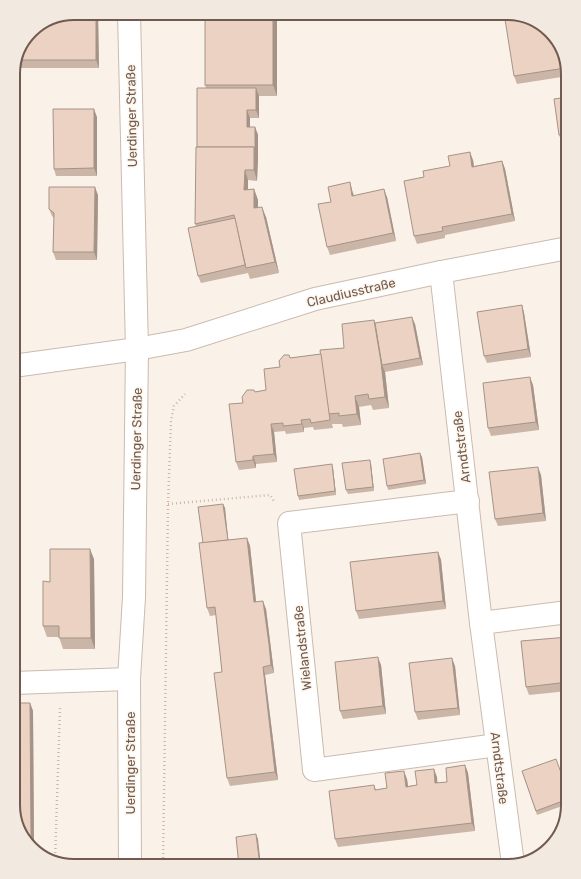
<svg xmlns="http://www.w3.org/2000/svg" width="581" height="879" font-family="Rubik,sans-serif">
	<rect width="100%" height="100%" fill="#faf2e8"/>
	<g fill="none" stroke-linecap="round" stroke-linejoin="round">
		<defs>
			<g id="minor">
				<polyline points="441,272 481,623 513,864"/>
				<polyline points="13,366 137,349 186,340 315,299 441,272 568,248"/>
				<polyline points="468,501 289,523 314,770 497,745"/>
				<polyline points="481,623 568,612"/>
				<polyline points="13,683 129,679"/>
			</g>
			<polyline id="tertiary" points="129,13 137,349 134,597 129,679 130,866"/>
		</defs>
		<use href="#minor" stroke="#cbbaaf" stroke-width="24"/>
		<use href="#tertiary" stroke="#cbbaaf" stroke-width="24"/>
		<g stroke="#d1b5a6" stroke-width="2.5" stroke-dasharray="1 3" stroke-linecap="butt">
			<polyline points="168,504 270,495 275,503"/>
			<polyline points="55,861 60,708"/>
			<polyline points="163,866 168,504 171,421 174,406 185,394"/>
		</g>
		<use href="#minor" stroke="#fff" stroke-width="22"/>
		<use href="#tertiary" stroke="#fff" stroke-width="22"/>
	</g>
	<g fill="#cbb5a7">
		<polygon points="74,13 98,13 99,68 18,68 16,64 31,31"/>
		<polygon points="277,14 277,96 259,96 259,118 250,118 250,127 255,127 258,135 258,158 257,181 248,180 248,189 254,189 258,200 258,208 266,217 279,273 250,279 248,273 201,283 198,276 196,226 195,224 197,147 206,88 205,85"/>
		<polygon points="560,44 568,76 517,84 514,76"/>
		<polygon points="568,97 568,145 563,146 559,135"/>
		<polygon points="97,117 97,176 56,176 54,169"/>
		<polygon points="473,160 474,166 502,161 505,169 515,221 445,235 445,238 417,244 414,236 450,166"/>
		<polygon points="350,182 352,190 354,195 387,197 396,241 330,255 327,247 331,202"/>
		<polygon points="98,195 97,260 56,260 53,252 54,218 52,216 49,209"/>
		<polygon points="13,256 15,260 16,304 13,306"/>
		<polygon points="522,305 524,313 531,357 487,363 484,356"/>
		<polygon points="375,323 415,324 423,365 385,372 389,408 373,410 371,405 359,407 361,425 343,427 342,424 332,424 333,428 314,430 313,427 304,428 304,432 286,434 285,431 274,432 277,462 256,464 256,468 239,470 236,462 243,403 255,392 266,390 280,367 289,355 290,358 321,354 344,348"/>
		<polygon points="533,385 539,430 491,436 488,428"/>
		<polygon points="13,415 15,420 17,488 13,488"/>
		<polygon points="422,457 426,484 388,490 387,486"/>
		<polygon points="371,464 374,491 348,494 346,490"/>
		<polygon points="333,468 336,495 299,500 298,496"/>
		<polygon points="541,475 546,521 498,526 495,519"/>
		<polygon points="223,504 225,508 228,540 247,538 250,546 256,602 266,609 274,673 265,675 278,780 230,786 227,778 222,672 216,615 210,616 207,608 203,543"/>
		<polygon points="438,552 441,560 446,609 359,619 356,611"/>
		<polygon points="94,559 95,649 63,649 59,637 47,637 43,626"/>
		<polygon points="568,637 568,691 529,695 526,687"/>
		<polygon points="381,665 386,714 343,719 340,711"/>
		<polygon points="455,666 460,715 418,720 415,712"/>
		<polygon points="30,703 33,711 34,845 31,845 21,835"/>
		<polygon points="465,765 468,773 475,831 338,847 335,839 374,785 376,790 387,788 407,779 408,786 417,785 437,777 437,783 447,782"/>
		<polygon points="522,771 563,778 568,776 568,804 537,815"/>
	</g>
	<g fill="#a59388">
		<polygon points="96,13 98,13 99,68 96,60"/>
		<polygon points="273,13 276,13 277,14 277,96 273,85"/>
		<polygon points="564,58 568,73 568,75 565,68"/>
		<polygon points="256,88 259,96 259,118 256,110"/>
		<polygon points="94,109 97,117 97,176 94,168"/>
		<polygon points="247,110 250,118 250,135 247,127"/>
		<polygon points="255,127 258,135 258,158 257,181 254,170"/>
		<polygon points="470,152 473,160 475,174 472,167"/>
		<polygon points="502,161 505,169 515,221 512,214"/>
		<polygon points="245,170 248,180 248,200 244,190"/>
		<polygon points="350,182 352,190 355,203 352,196"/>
		<polygon points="95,187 98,195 97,260 94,252"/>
		<polygon points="254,189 258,200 258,219 254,208"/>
		<polygon points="384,189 387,197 396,241 393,233"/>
		<polygon points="262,207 266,217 279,273 275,262"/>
		<polygon points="13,256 15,260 16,304 13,297"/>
		<polygon points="522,305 524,313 531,357 528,349"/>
		<polygon points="412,317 415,324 423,365 420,358"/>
		<polygon points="374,320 378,331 382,365 385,372 389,408 385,397"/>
		<polygon points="530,377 533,385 539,430 536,422"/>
		<polygon points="355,396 359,407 361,425 357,414"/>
		<polygon points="13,415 15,420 17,488 13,478"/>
		<polygon points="301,420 304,428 304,432"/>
		<polygon points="271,424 274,432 277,462 274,454"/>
		<polygon points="420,453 422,457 426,484 424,480"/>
		<polygon points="253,456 256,464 256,468 253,460"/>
		<polygon points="370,460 371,464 374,491 373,487"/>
		<polygon points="332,464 333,468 336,495 335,491"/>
		<polygon points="538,467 541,475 546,521 543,513"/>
		<polygon points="223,504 225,508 229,548 228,544"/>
		<polygon points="247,538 250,546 257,610 254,602"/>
		<polygon points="90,549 94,559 95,649 91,638"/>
		<polygon points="438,552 441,560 446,609 443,601"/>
		<polygon points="263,601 266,609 274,673 271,665"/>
		<polygon points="378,657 381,665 386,714 383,706"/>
		<polygon points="452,658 455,666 460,715 458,708"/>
		<polygon points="263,667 265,675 278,780 275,772"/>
		<polygon points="30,703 33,711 34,845 31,837"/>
		<polygon points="465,765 468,773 475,831 472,823"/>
		<polygon points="434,769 437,777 438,791 435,783"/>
		<polygon points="404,771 407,779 409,794 406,787"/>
		<polygon points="256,834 258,839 261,866 260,866"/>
	</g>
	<g fill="#ecd2c2" stroke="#a59388">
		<polygon points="74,13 96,13 96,60 18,60 31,31"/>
		<rect x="205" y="13" width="68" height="72"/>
		<polygon points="504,13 511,13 541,23 560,44 564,58 565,68 514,76"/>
		<polygon points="197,88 256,88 256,110 247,110 247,127 255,127 255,150 254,147 197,147"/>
		<polygon points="568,97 568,134 559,135 554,99"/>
		<polygon points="53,109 94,109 94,168 54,169"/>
		<polygon points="196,147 254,147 254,170 245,170 244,190 254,189 254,208 262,207 275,262 246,268 234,215 195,224"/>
		<polygon points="470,152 472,167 502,161 512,214 442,227 443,231 414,236 404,181 424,177 423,171 450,166 448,156"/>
		<polygon points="350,182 352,196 384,189 393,233 327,247 318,204 331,202 328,187"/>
		<polygon points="49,187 95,187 94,252 53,252 54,213 49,209"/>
		<polygon points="235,218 245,265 198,276 188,228"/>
		<polygon points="522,305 528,349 484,356 477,312"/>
		<polygon points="412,317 420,358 382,365 375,323"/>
		<polygon points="374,320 381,362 385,397 369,399 368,394 355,396 357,414 339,416 339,413 328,414 320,350 344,348 342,324"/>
		<polygon points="321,354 330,420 311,423 310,419 301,420 302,424 283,426 283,423 271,424 274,454 253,456 253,460 236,462 229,404 243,403 242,397 247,390 254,390 255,392 266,390 264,369 280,367 279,361 284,355 289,355 290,358"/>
		<polygon points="530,377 536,422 488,428 483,383"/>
		<polygon points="420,453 424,480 387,486 383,459"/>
		<polygon points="370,460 373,487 346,490 342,463"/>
		<polygon points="332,464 335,491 298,496 294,469"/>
		<polygon points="538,467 543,513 495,519 489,472"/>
		<polygon points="223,504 228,540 203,543 198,507"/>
		<polygon points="247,538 254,602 263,601 269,644 271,665 263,667 275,772 227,778 214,673 222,672 215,607 207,608 199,543"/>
		<polygon points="50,549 90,549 91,638 59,638 59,626 43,626 43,581 50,582"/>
		<polygon points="438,552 443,601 356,611 350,562"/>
		<polygon points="568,637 568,682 526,687 521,641"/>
		<polygon points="378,657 383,706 340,711 335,662"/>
		<polygon points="452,658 458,708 415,712 409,663"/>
		<polygon points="13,703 30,703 31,837 23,837 21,835 13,805"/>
		<polygon points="556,759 563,778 568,776 568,799 536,811 522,771"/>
		<polygon points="465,765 472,823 335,839 329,791 374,785 375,790 387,788 385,773 404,771 406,787 417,785 415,771 434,769 435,783 447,782 446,768"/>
		<polygon points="256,834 260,866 239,866 236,837"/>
	</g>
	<g text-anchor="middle" stroke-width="3" stroke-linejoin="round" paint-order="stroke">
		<g font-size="13" fill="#715a4f" stroke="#fdf6ed">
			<text transform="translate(131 116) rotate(-91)" y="5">Uerdinger Straße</text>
			<text transform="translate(351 292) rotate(-13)" y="5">Claudiusstraße</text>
			<text transform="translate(136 439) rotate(-89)" y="5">Uerdinger Straße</text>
			<text transform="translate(461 447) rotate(-97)" y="5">Arndtstraße</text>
			<text transform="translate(302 648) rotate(-96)" y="5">Wielandstraße</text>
			<text transform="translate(130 763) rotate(-90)" y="5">Uerdinger Straße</text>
			<text transform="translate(500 768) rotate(83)" y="5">Arndtstraße</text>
		</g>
	</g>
	<path d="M0 0H581V879H0ZM74 20H507A54 54 0 0 1 561 74V805A54 54 0 0 1 507 859H74A54 54 0 0 1 20 805V74A54 54 0 0 1 74 20Z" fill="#f2eae0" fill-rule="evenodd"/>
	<path fill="none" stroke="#715a4f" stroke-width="2" d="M74 20H507A54 54 0 0 1 561 74V805A54 54 0 0 1 507 859H74A54 54 0 0 1 20 805V74A54 54 0 0 1 74 20Z"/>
</svg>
